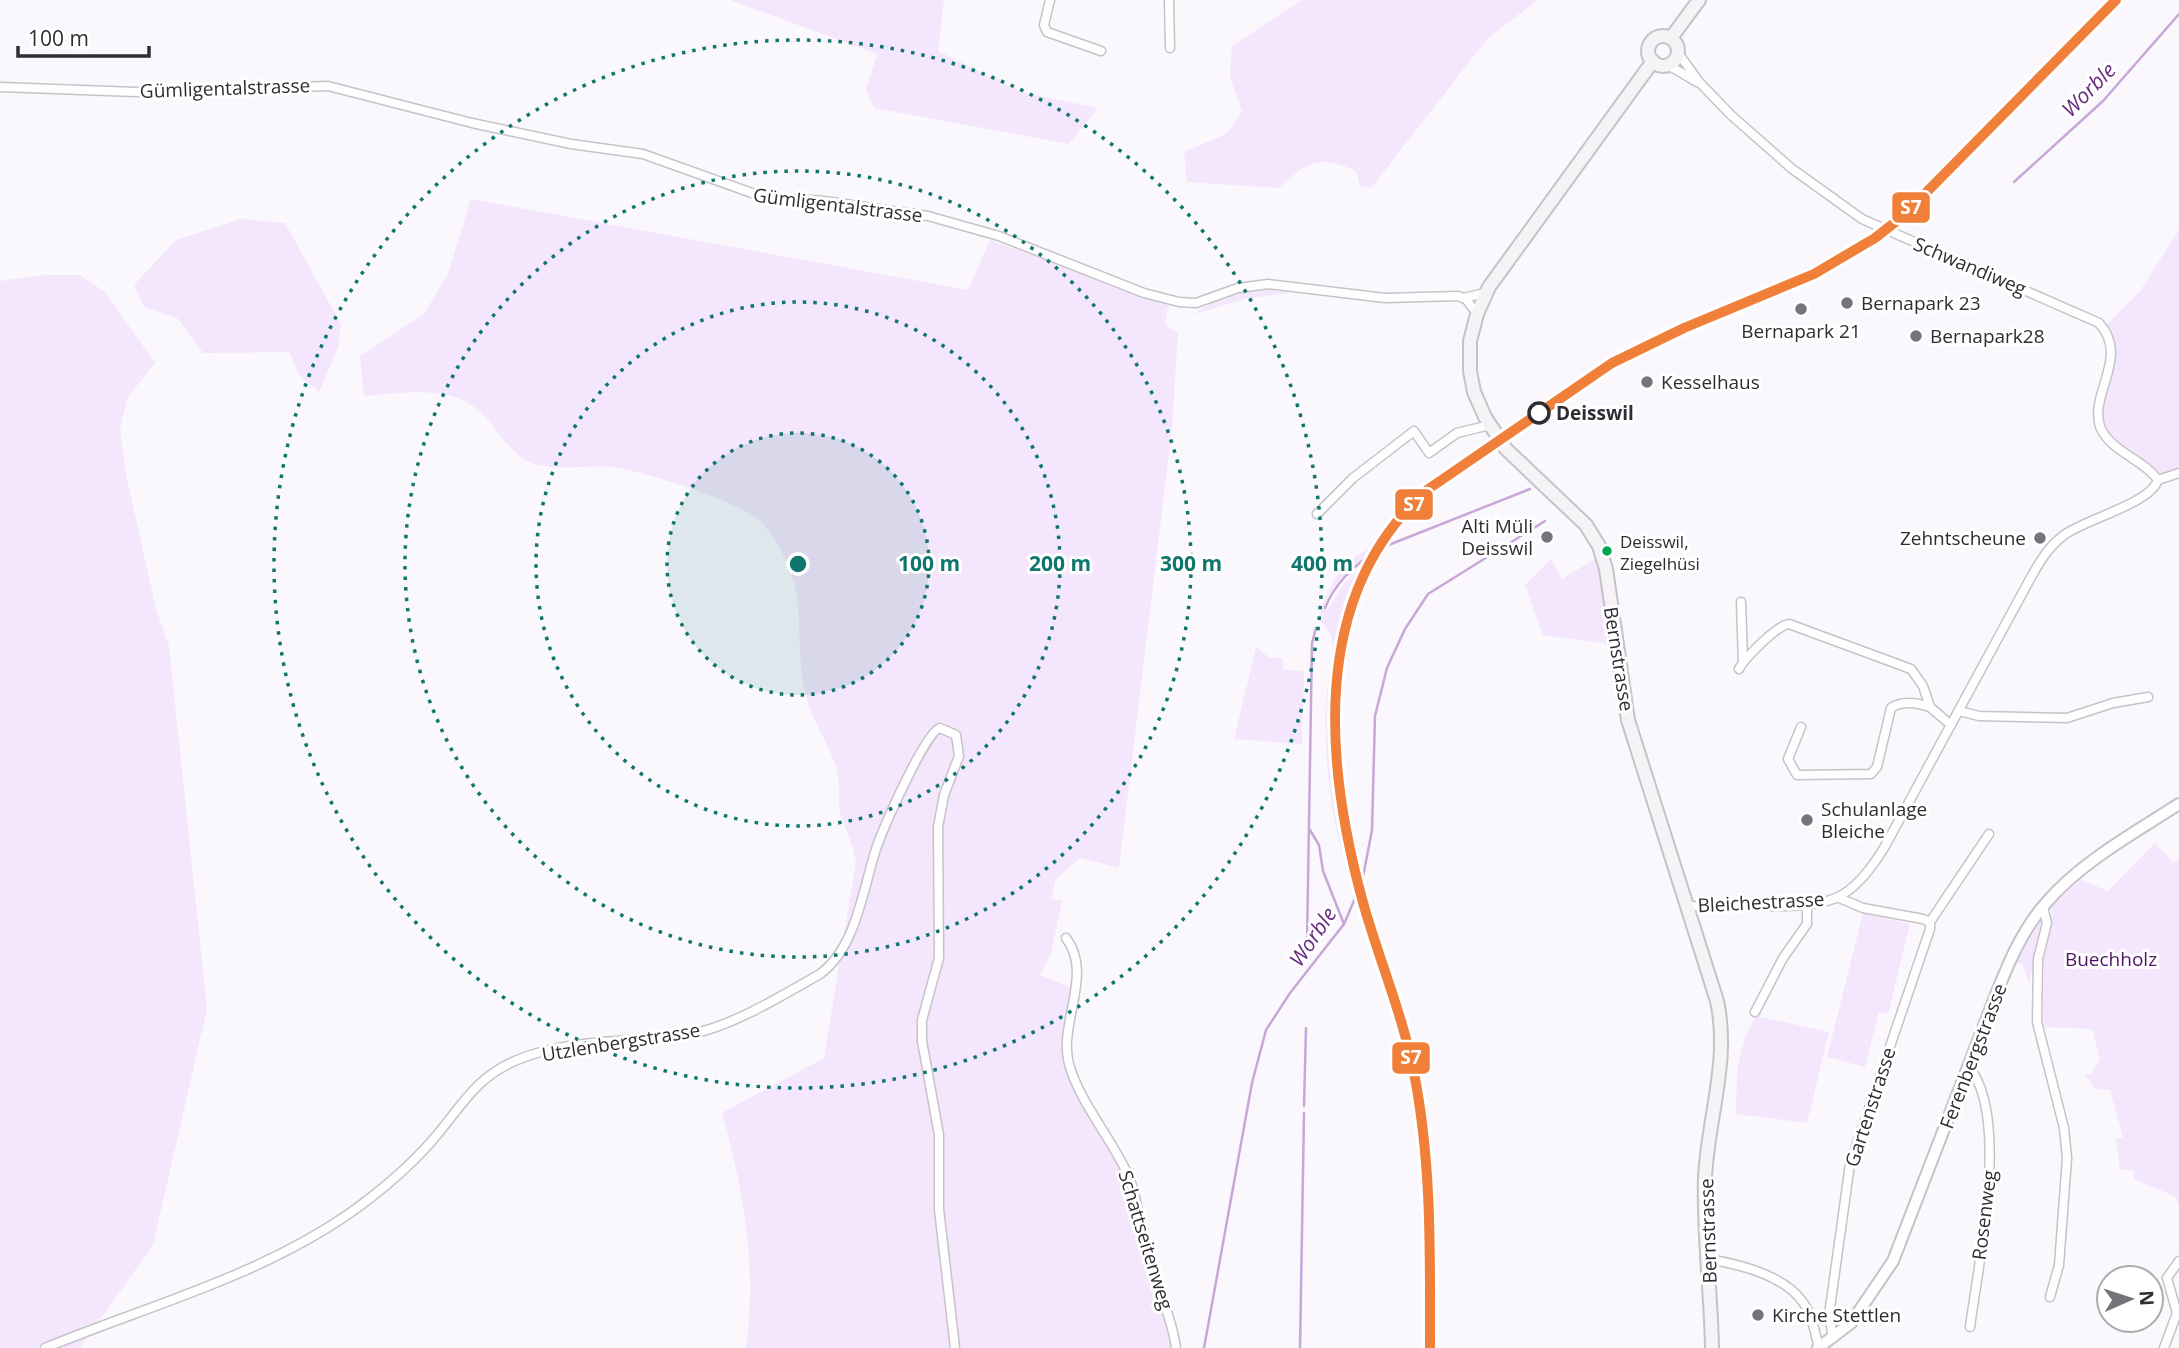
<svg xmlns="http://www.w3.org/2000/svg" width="2179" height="1348" font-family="'Open Sans',sans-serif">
	<rect width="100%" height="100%" fill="#fbf8fd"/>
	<g fill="#f4e6fc">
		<polygon points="730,0 944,0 938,51 1021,92 1098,108 1069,144 874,108 866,90 877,54"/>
		<path d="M1302,0H1538L1488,38L1371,188L1360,186L1356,171C1317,154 1308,162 1279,188L1187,182L1184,152L1226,134L1242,112L1230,77L1232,46Z"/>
		<path d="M471,199L968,290L990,240L1169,305L1165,324L1178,333L1172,428L1119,868L1080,858L1056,879L1051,899L1062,901L1051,953L1040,975L1075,989L1069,1062L1127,1171L1141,1232L1176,1348H746C757,1267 744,1191 722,1113L824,1058L856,862C853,844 845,829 840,812C837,798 841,784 837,770C829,743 811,720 805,692C797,658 802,621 795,586C790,564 774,533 757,518C736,501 640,470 613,467C586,465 560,471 534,464C509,456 496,424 477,409C447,384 399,394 364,396L360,356L424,314L448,274Z"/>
		<polygon points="241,219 285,223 341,324 338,348 319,392 300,376 289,352 203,353 177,318 144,307 134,285 176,240"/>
		<polygon points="2179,230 2179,473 2158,480 2110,440 2100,423 2110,361 2103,328 2140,291"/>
		<polygon points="44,275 80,275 105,292 155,363 128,397 120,429 126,474 156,609 169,646 207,1009 153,1245 80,1348 0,1348 0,281"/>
		<path d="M1267,289L1290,293L1248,298L1195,314C1214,297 1243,292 1267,289Z"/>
		<path d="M1371,548C1363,567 1330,577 1324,608L1327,610L1345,582L1363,565C1314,666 1323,787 1356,892C1331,833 1324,765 1326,701C1327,681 1336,657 1331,636C1329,629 1324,624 1318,620C1327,590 1340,559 1371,548Z"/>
		<polygon points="1598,557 1608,644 1543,635 1525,585 1551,559 1562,579"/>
		<polygon points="1256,647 1270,658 1283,658 1283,670 1304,671 1302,744 1234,739"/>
		<polygon points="2155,843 2173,862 2179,860 2179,1208 2176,1197 2134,1179 2134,1170 2120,1170 2116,1139 2123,1138 2110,1090 2095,1089 2084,1074 2091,1074 2100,1059 2092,1029 2044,1027 2043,1017 2044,945 2052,924 2051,906 2081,880 2108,891"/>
		<polygon points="1863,913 1910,924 1888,1014 1879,1012 1865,1067 1827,1057"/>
		<polygon points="2043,916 2044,918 2029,983 2023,965 2016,962"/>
		<polygon points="1756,1016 1829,1032 1807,1123 1736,1114 1737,1071 1745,1036"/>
	</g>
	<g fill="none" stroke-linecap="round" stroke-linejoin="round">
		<g stroke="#c8a7d8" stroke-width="2.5">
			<polyline points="2014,182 2103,101 2179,14"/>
			<path d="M1325,608C1335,582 1358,562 1381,548L1530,489"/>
			<polyline points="1310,830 1319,845 1323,871 1344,924"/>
			<polyline points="1307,943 1312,643 1316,628"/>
			<polyline points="1304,1106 1306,1028"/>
			<polyline points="1204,1348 1252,1083 1266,1030 1290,993 1344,924 1362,882 1372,830 1375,716 1387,668 1405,629 1428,594 1545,521"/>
			<polyline points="1300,1348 1304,1113"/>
		</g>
		<defs>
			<g id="minor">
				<polyline points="1050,0 1044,25 1047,32 1101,51"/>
				<polyline points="1169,0 1170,48"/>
				<path d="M1678,53L1700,83L1731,115L1791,168L1862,219L2099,323C2131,358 2087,395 2101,429C2112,452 2144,460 2158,480"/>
				<polyline points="1668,65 1697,82"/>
				<polyline points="0,87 136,92 328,86 472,123 571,144 643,154 763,197 824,201 928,216 999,236 1144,293 1179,302 1196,303 1238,288 1268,284 1385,298 1458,296 1466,299 1477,314"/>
				<polyline points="1463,298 1485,293"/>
				<polyline points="2158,480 2179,473"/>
				<polyline points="1317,514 1353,478 1414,431 1429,453 1457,433 1490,425"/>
				<polyline points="1741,602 1743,661"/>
				<path d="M1739,669C1744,659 1777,625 1789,624L1911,669L1923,686L1930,707L1951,725"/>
				<polyline points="1959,711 1979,716 2067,718 2113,703 2148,697"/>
				<path d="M1801,727L1788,759L1797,775L1871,774L1877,767L1891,708C1902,700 1918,703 1930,707"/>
				<path d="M1686,907C1728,901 1800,913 1836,898C1856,889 1873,866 1884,848L2030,579C2039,563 2048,547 2064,535C2085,519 2150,504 2158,480"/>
				<polyline points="2043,907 2047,923 2038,959 2037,1022 2064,1128 2067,1158 2059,1265 2050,1297"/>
				<polyline points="1930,922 1989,834"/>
				<path d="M1066,938C1094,974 1058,1024 1069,1064C1080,1103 1110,1136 1127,1173C1138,1196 1138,1221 1144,1246C1153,1281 1171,1312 1176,1348"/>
				<polyline points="1755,1012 1783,958 1807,924 1807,903"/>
				<path d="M1968,1066C2011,1114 1978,1265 1970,1327"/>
				<path d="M1708,1259C1738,1264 1783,1275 1802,1301C1812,1313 1815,1333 1819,1348"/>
				<polyline points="1833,1338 1829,1315 1850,1164 1930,929 1930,922 1923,919 1863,908 1837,897"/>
				<path d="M45,1348C147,1306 258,1277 350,1213C378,1193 407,1169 430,1143C460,1110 472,1079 517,1060C572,1037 637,1043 695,1033C734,1025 785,994 820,974C856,948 863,889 876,849C883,829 925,732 940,728L956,735L959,756L944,795L938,827L939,958L922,1020V1041L939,1135V1209L955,1348"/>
				<polyline points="2164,1348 2177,1313 2167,1278 2179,1261"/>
			</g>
			<path id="tertiary" d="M1818,1348L1851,1323L1893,1261L1995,997C2008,964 2022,930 2046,903C2081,862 2134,833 2179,804"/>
			<g id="secondary">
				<circle cx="1663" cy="51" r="15"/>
				<polyline points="1671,38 1699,0"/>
				<path d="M1653,61L1489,287L1477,314L1470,341V371L1474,392L1485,417L1506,449L1586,525L1599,546L1606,569L1628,720L1717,1001C1730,1060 1708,1118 1705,1177C1703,1233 1711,1291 1712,1348"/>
			</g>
		</defs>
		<use href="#minor" stroke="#c6c3c8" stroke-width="11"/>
		<use href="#tertiary" stroke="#c6c3c8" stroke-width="14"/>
		<use href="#secondary" stroke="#c6c3c8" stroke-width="16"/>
		<use href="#minor" stroke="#fefeff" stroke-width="8"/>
		<use href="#tertiary" stroke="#fefeff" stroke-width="10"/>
		<use href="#secondary" stroke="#f5f3f6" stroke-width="12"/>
		<defs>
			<path id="rail-1" d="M1430,1348C1430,1256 1432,1164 1414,1073C1403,1016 1380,962 1364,906C1325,766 1308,596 1427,490L1612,363L1684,328L1814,274L1875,238L1903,216L2116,0"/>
		</defs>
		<use href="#rail-1" stroke="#fff" stroke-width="16"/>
		<use href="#rail-1" stroke="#f07f3a" stroke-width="10"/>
	</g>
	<circle cx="798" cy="564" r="131" fill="#0f766e" fill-opacity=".12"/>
	<g fill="none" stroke="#0f766e" stroke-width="3.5" stroke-dasharray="3.5 7">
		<circle cx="798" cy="564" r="131"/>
		<circle cx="798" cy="564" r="262"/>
		<circle cx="798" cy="564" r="393"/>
		<circle cx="798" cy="564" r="524"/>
	</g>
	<g fill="#77737a" stroke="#fff" stroke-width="2.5">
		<circle cx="1847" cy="303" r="7"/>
		<circle cx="1801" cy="309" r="7"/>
		<circle cx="1916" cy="336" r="7"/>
		<circle cx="1647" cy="382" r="7"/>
		<circle cx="1547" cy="537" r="7"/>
		<circle cx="2040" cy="538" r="7"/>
		<circle cx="1807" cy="820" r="7"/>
		<circle cx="1758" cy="1315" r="7"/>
	</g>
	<circle fill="#fff" stroke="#302c33" stroke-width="3.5" cx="1539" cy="413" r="10"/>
	<circle fill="#00a651" stroke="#fff" stroke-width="2.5" cx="1607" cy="551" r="6"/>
	<g text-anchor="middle" stroke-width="6" stroke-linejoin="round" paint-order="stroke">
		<g font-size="17" fill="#302c33" stroke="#fff" text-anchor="start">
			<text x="1620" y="548">Deisswil,<tspan x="1620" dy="22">Ziegelhüsi</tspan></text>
		</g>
		<g font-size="19" fill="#302c33" stroke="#fff">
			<text transform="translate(225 88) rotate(-2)" y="7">Gümligentalstrasse</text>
			<text transform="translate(838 205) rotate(7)" y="7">Gümligentalstrasse</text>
			<text transform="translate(1970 266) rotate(23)" y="7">Schwandiweg</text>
			<text transform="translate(1619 659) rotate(81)" y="7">Bernstrasse</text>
			<text transform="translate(1761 902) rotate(-3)" y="7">Bleichestrasse</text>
			<text transform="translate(621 1042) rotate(-9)" y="7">Utzlenbergstrasse</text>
			<text transform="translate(1973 1056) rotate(-69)" y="7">Ferenbergstrasse</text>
			<text transform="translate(1870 1107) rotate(-72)" y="7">Gartenstrasse</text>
			<text transform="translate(1984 1215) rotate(-83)" y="7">Rosenweg</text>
			<text transform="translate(1708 1231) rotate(-92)" y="7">Bernstrasse</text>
			<text transform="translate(1146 1240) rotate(73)" y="7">Schattseitenweg</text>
		</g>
		<g font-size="19" fill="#302c33" stroke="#fff" text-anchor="start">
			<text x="1861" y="310">Bernapark 23</text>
			<text x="1801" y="338" text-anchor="middle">Bernapark 21</text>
			<text x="1930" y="343">Bernapark28</text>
			<text x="1661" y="389">Kesselhaus</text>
			<text x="1533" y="533" text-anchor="end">Alti Müli<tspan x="1533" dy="22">Deisswil</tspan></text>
			<text x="2026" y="545" text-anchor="end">Zehntscheune</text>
			<text x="1821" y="816">Schulanlage<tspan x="1821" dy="22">Bleiche</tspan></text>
			<text x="1772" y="1322">Kirche Stettlen</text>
		</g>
		<g font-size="19" font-weight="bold" fill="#302c33" stroke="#fff" text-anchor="start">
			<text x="1556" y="420">Deisswil</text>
		</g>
		<g font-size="19" fill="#501467" stroke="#fff">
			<text x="2111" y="966">Buechholz</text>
		</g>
		<g font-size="21" font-style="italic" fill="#652b7d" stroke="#fff">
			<text transform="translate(2089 90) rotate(-45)" y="7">Worble</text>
			<text transform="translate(1313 937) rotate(-56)" y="7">Worble</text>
		</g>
	</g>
	<circle cx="798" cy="564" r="10" fill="#0f766e" stroke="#fff" stroke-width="3.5"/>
	<g font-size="21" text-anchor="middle" font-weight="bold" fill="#0f766e" stroke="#fff" stroke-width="6" stroke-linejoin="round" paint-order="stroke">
		<text x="929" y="571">100 m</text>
		<text x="1060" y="571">200 m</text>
		<text x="1191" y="571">300 m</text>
		<text x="1322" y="571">400 m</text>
	</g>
	<g stroke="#fff" stroke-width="2.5">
		<rect x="1891" y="191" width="40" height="33" rx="7" fill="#f07f3a"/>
		<rect x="1394" y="488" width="40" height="33" rx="7" fill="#f07f3a"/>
		<rect x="1391" y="1041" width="40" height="34" rx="7" fill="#f07f3a"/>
	</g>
	<g font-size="19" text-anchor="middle" font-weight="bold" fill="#fff">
		<text x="1911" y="214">S7</text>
		<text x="1414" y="511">S7</text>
		<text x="1411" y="1064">S7</text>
	</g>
	<g transform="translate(2130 1299) rotate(87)"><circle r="33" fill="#ffffff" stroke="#acabad" stroke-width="2"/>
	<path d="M0-5L12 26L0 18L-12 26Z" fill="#77737a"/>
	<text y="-10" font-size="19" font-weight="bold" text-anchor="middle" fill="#302c33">N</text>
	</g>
	<path d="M18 46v10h131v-10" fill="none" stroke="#302c33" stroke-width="3.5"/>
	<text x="28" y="46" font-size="21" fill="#302c33" stroke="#ffffff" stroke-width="5" paint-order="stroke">100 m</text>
</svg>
